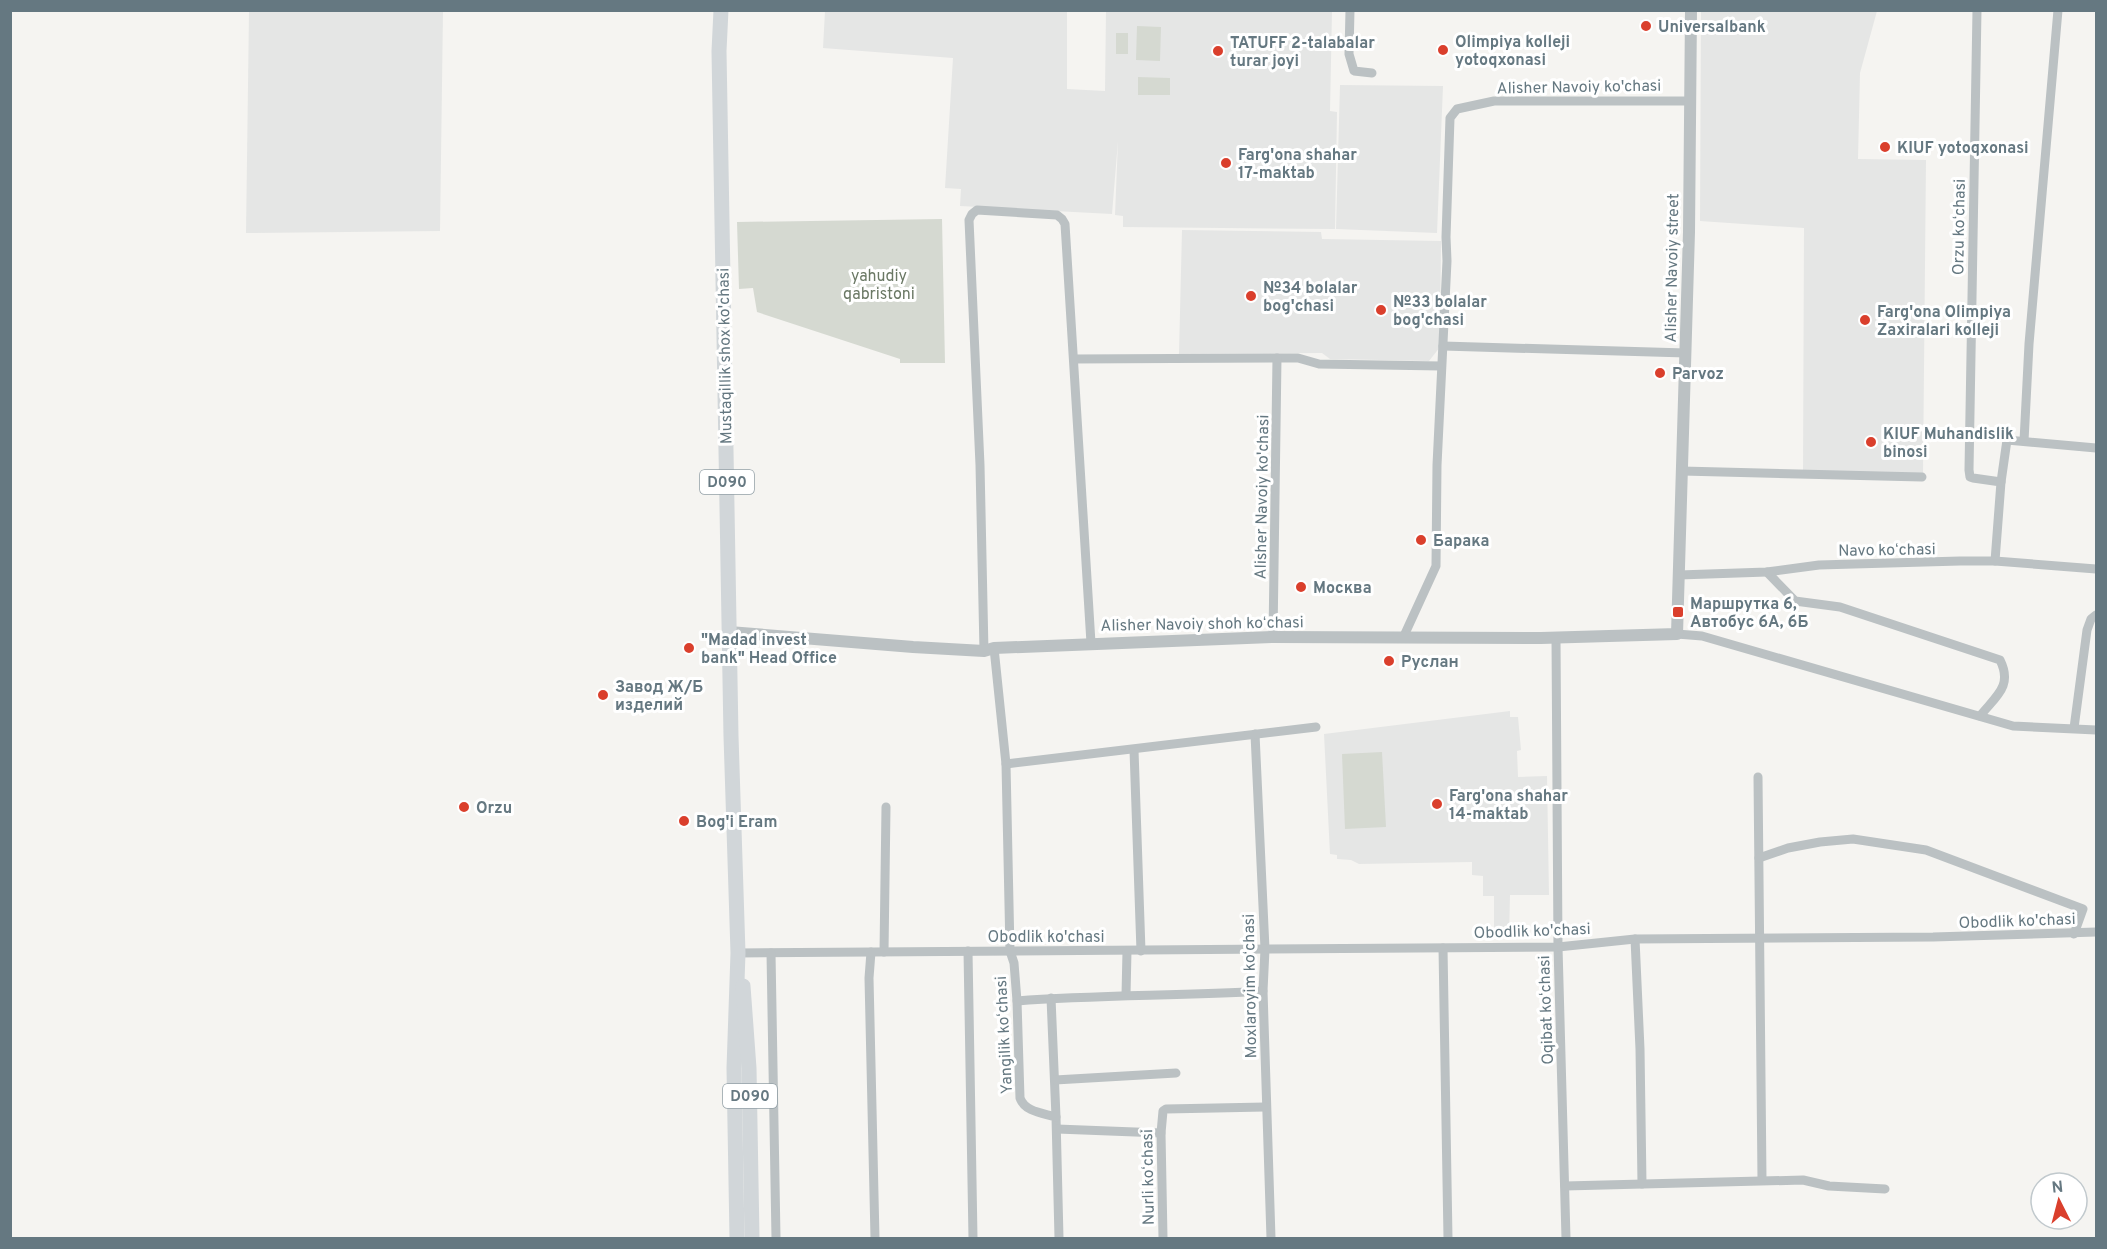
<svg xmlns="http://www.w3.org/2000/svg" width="2107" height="1249" font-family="Overpass,sans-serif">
	<rect width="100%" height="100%" fill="#f5f4f1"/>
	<g fill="#e5e6e5">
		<polygon points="249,11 443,11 440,231 246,233"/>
		<polygon points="825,11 1067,11 1067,89 1105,91 1106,11 1332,11 1330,111 1337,112 1335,229 1123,227 1123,216 1115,215 1118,141 1112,214 960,206 961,189 945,188 953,58 823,48"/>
		<polygon points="1701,11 1877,11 1860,73 1858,159 1926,160 1923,474 1803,474 1804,228 1700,221"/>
		<polygon points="1340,85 1443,86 1437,233 1336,229"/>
		<polygon points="1182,230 1321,232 1322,239 1441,241 1440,347 1429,361 1330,359 1322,353 1179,354"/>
		<polygon points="1510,711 1510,717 1518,717 1521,750 1517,751 1518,777 1547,776 1549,895 1510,895 1509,937 1494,937 1494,896 1483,896 1483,876 1472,875 1472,862 1359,864 1351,860 1337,859 1337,855 1330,854 1324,734"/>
	</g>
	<g fill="#d5d9d1">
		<polygon points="1137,26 1161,27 1160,61 1136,60"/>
		<rect x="1116" y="33" width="12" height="21"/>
		<polygon points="1138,77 1170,78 1170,95 1138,95"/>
		<polygon points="942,219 945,363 900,363 900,359 757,312 753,288 739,289 737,222"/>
		<polygon points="1382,752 1386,827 1345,829 1342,754"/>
	</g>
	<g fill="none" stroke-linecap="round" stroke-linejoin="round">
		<g stroke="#bbc1c3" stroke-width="9">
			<polyline points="1350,10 1349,54 1354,71 1372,73"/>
			<polyline points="1977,10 1969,470 1970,477 1973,478 2001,482 1995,561"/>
			<polyline points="1443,346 1686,353"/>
			<polyline points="1074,359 1277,358 1298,358 1319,364 1441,366"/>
			<polyline points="2024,441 2029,344 2058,10"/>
			<polyline points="1682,471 1922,477"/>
			<polyline points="2001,482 2007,440 2096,448"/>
			<path d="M1767,572L1795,601L1840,607L2000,660C2013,686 1996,696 1980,716"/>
			<polyline points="1679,575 1767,572 1819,565 1960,561 1995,561 2096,569"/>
			<polyline points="1677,634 1702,636 2013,726 2096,730"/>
			<polyline points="1273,637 1277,358"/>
			<polyline points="1403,638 1436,566 1437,465 1447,261 1446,237 1450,118 1457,109 1494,101 1690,101"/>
			<polyline points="1556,638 1558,947 1566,1238"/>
			<path d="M994,648L1006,764L1010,951L1014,963L1017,1001L1020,1098C1025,1112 1043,1113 1056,1117L1059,1238"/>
			<polyline points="984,651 980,465 969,220 972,214 977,210 1057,215 1062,219 1065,224 1091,643"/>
			<polyline points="2074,728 2087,630 2091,619 2096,615"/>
			<polyline points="1255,734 1265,949 1263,991 1271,1238"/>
			<polyline points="1134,750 1141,951"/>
			<polyline points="1006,764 1316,727"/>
			<polyline points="1758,777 1762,1180"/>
			<polyline points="1759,858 1788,848 1820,842 1853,839 1926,850 2083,909 2074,934"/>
			<polyline points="1635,939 1640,1049 1642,1184"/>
			<polyline points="1443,948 1448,1238"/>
			<polyline points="968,951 973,1238"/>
			<polyline points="871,952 869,978 875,1238"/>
			<polyline points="884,952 886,807"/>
			<polyline points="738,953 1558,947 1635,939 1933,937 2096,932"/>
			<polyline points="771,953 776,1238"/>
			<polyline points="1126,995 1127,951"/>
			<polyline points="1051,998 1056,1117"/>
			<path d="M1017,1001C1099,995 1181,996 1263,991"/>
			<polyline points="1055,1080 1176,1073"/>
			<polyline points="1057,1129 1161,1133"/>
			<polyline points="1565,1186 1803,1180 1829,1186 1885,1189"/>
			<polyline points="1163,1238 1161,1133 1163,1111 1166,1109 1265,1107"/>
		</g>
		<polyline stroke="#bbc1c3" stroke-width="12" points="729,632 913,647 984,651 994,648 1273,637 1541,638 1677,634 1689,232 1691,10"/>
		<g stroke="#d1d6d9" stroke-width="15">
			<polyline points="721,10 719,51 731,736 738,953 734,1068 737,1238"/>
			<polyline points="743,986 749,1068 752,1238"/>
		</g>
	</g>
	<g fill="#da3f2c" stroke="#fff" stroke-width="2">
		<circle cx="1646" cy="26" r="6"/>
		<circle cx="1443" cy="50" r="6"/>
		<circle cx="1218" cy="51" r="6"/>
		<circle cx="1885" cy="147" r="6"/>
		<circle cx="1226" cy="163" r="6"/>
		<circle cx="1251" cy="296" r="6"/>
		<circle cx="1381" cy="310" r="6"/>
		<circle cx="1865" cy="320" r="6"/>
		<circle cx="1660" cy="373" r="6"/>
		<circle cx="1871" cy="442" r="6"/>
		<circle cx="1421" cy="540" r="6"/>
		<circle cx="1301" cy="587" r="6"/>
		<rect x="1672" y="606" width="12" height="12" rx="3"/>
		<circle cx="689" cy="648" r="6"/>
		<circle cx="1389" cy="661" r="6"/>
		<circle cx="603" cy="695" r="6"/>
		<circle cx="1437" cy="804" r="6"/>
		<circle cx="464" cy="807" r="6"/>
		<circle cx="684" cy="821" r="6"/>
	</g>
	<g text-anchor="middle" stroke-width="6" stroke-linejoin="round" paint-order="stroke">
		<g fill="#fff" stroke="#93a0a7" stroke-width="1.5">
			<rect x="700" y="470" width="54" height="24" rx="4.5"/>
			<rect x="723" y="1084" width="54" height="24" rx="4.5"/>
		</g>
		<g font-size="15" font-weight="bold" fill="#657881">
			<text x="727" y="487">D090</text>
			<text x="750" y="1101">D090</text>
		</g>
		<g font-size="16" font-weight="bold" fill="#657881" stroke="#fff" text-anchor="start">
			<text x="1658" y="32">Universalbank</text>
			<text x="1455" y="47">Olimpiya kolleji<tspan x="1455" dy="18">yotoqxonasi</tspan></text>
			<text x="1230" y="48">TATUFF 2-talabalar<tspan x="1230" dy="18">turar joyi</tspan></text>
			<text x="1897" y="153">KIUF yotoqxonasi</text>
			<text x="1238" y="160">Farg'ona shahar<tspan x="1238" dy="18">17-maktab</tspan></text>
			<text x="1263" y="293">№34 bolalar<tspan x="1263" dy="18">bog'chasi</tspan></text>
			<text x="1393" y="307">№33 bolalar<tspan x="1393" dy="18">bog'chasi</tspan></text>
			<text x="1877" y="317">Farg'ona Olimpiya<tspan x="1877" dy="18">Zaxiralari kolleji</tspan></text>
			<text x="1672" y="379">Parvoz</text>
			<text x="1883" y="439">KIUF Muhandislik<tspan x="1883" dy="18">binosi</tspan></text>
			<text x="1433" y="546">Барака</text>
			<text x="1313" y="593">Москва</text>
			<text x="1690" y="609">Маршрутка 6,<tspan x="1690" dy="18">Автобус 6А, 6Б</tspan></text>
			<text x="701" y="645">"Madad invest<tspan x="701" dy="18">bank" Head Office</tspan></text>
			<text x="1401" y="667">Руслан</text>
			<text x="615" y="692">Завод Ж/Б<tspan x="615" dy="18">изделий</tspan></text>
			<text x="1449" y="801">Farg'ona shahar<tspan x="1449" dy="18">14-maktab</tspan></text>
			<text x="476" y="813">Orzu</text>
			<text x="696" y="827">Bog'i Eram</text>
		</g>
		<g font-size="16" fill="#657881" stroke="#fff">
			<text transform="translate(1579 86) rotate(-1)" y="6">Alisher Navoiy ko'chasi</text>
			<text transform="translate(1958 227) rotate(-89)" y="6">Orzu koʻchasi</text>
			<text transform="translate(1671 268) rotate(-89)" y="6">Alisher Navoiy street</text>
			<text transform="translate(724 356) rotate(-91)" y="6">Mustaqillik shox ko'chasi</text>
			<text transform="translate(1261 497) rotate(-89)" y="6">Alisher Navoiy ko'chasi</text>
			<text transform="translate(1887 549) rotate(-1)" y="6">Navo koʻchasi</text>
			<text transform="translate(1202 623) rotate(-1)" y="6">Alisher Navoiy shoh koʻchasi</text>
			<text transform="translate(2017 920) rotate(-2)" y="6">Obodlik ko'chasi</text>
			<text transform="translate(1532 930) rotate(-2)" y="6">Obodlik ko'chasi</text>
			<text x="1046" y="942">Obodlik ko'chasi</text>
			<text transform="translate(1249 986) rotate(-91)" y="6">Moxlaroyim koʻchasi</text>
			<text transform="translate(1545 1010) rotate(-92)" y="6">Oqibat koʻchasi</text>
			<text transform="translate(1003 1035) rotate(-93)" y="6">Yangilik koʻchasi</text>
			<text transform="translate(1147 1177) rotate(-91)" y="6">Nurli koʻchasi</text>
		</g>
		<g font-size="16" fill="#6a7864" stroke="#fff">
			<text x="879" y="281">yahudiy<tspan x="879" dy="18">qabristoni</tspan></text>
		</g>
	</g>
	<rect width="2107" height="1249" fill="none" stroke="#657881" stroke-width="24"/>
	<g transform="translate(2059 1201) rotate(354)"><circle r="28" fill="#ffffff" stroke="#c1c9cd" stroke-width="1.5"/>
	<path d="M0-4.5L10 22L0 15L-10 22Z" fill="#da3f2c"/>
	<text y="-9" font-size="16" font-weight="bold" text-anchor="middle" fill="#657881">N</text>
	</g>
</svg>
